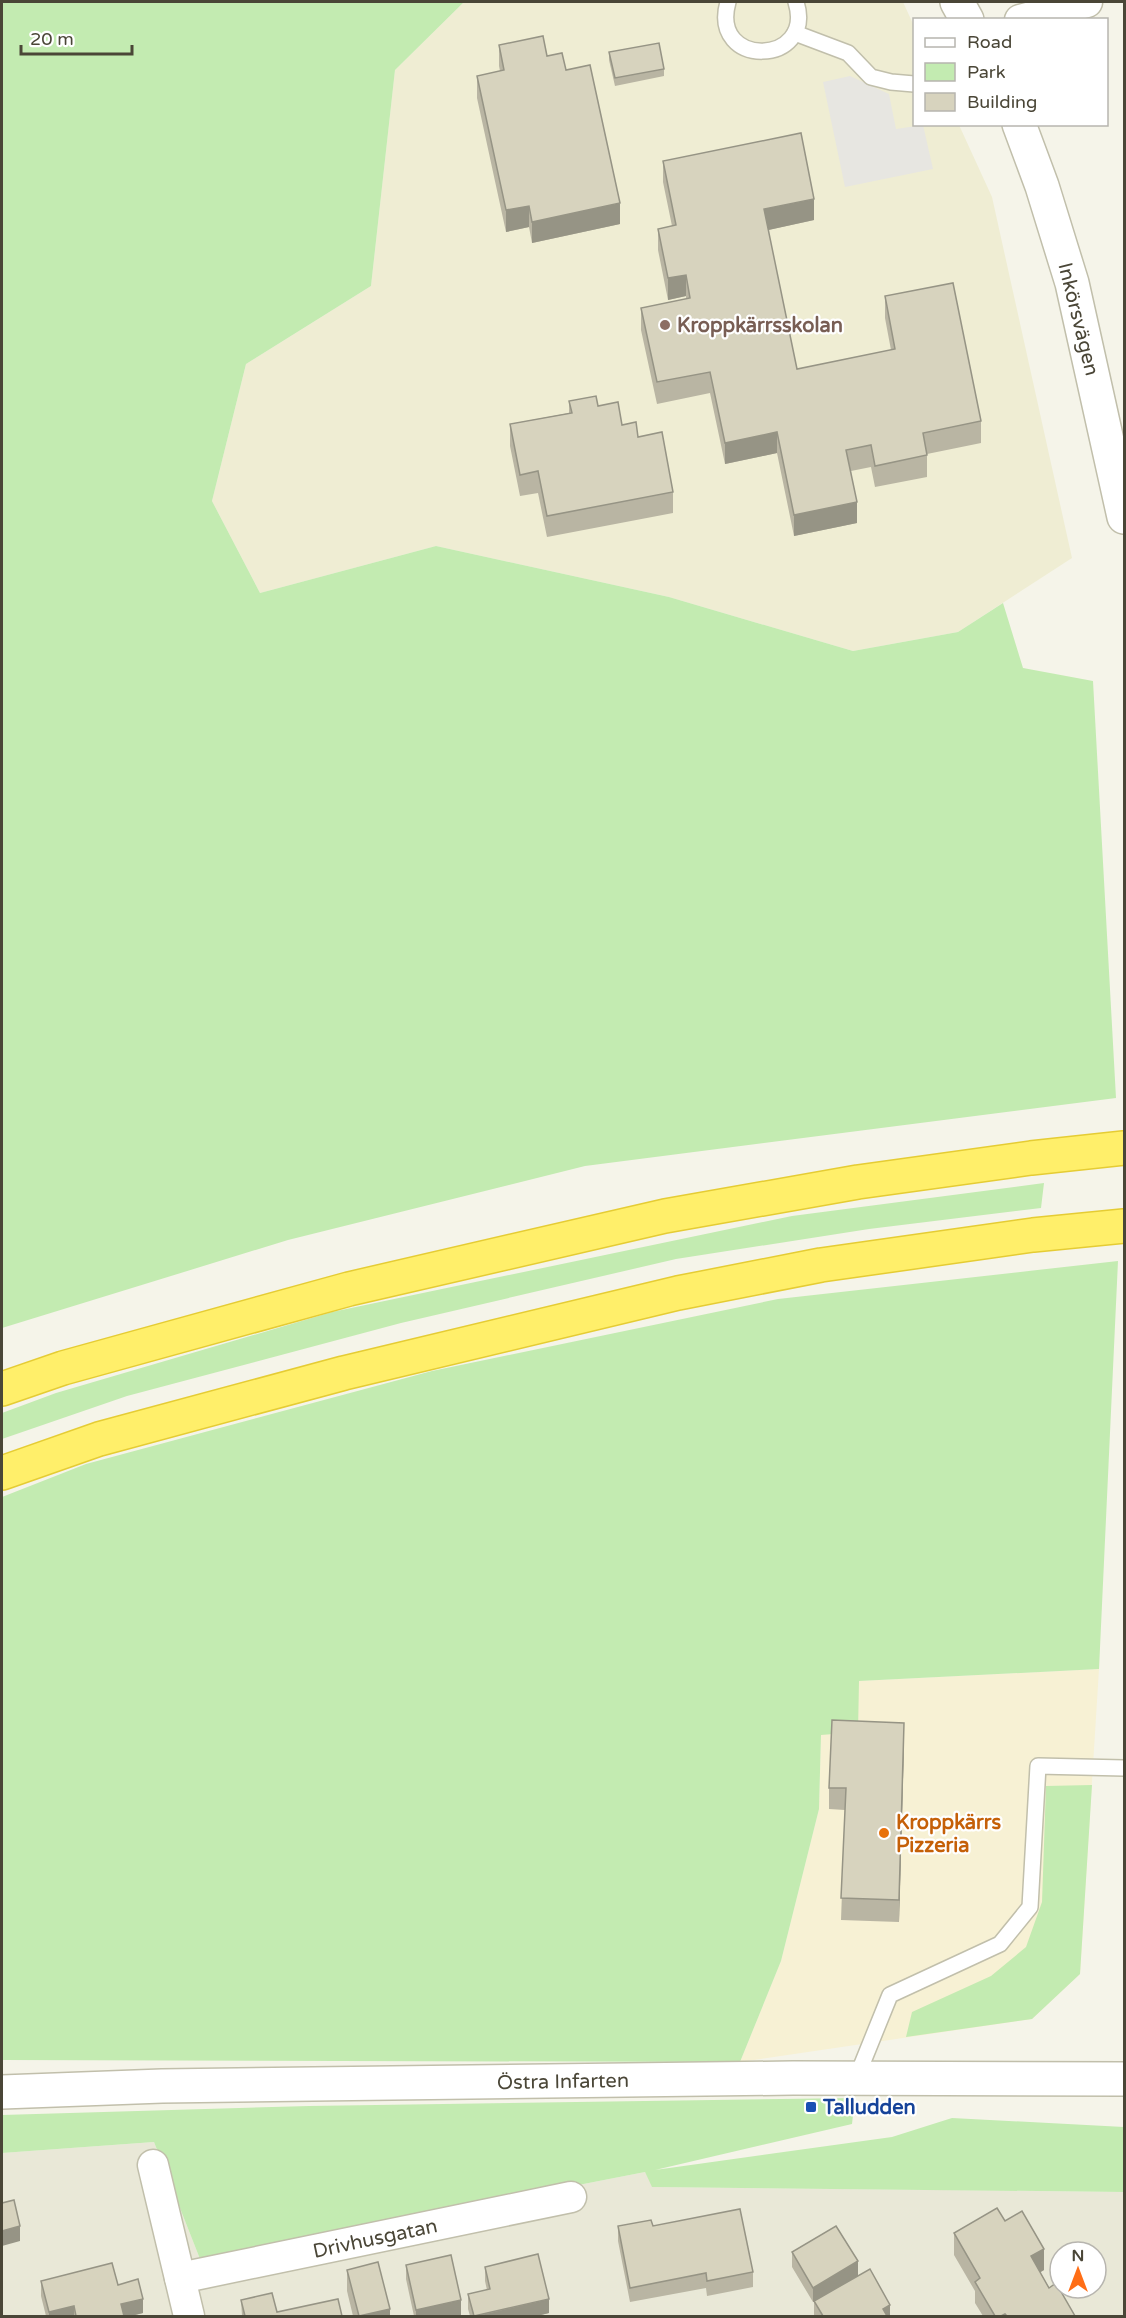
<svg xmlns="http://www.w3.org/2000/svg" width="1126" height="2318" font-family="'Varela Round',sans-serif">
	<rect width="100%" height="100%" fill="#f5f4e9"/>
	<path fill="#e9e8d7" fill-rule="evenodd" d="M154,2142L200,2259L645,2172L653,2187L1124,2192V2316H2V2153ZM1060,2252H1096V2288H1060Z"/>
	<polygon fill="#f7f1d4" points="1099,1669 1080,1974 1032,2019 740,2062 781,1961 819,1809 821,1735 859,1681"/>
	<polygon fill="#efedd3" points="464,2 903,2 914,26 914,124 959,125 992,197 1072,558 958,632 853,651 669,597 436,546 260,593 212,501 246,364 371,286 395,70"/>
	<g fill="#c3ebb1">
		<polygon points="2,2 464,2 395,70 371,286 246,364 212,501 260,593 436,546 669,597 853,651 958,632 1003,603 1023,668 1093,681 1116,1098 585,1166 288,1240 2,1328"/>
		<polygon points="1044,1183 1041,1208 869,1229 676,1259 401,1323 127,1396 2,1439 2,1413 56,1393 332,1312 792,1216"/>
		<polygon points="1118,1261 1099,1669 859,1681 858,1732 821,1735 819,1809 781,1961 740,2062 2,2060 2,1497 86,1464 432,1371 778,1299"/>
		<polygon points="1092,1785 1080,1974 1032,2019 906,2037 912,2012 991,1976 1026,1947 1042,1902 1046,1786"/>
		<polygon points="855,2098 852,2124 655,2170 892,2137 952,2118 1124,2127 1124,2192 652,2187 645,2172 200,2259 154,2142 2,2153 2,2115 309,2106"/>
	</g>
	<polygon fill="#e7e6e1" points="850,76 889,94 896,129 923,125 933,169 845,187 823,82"/>
	<g fill="none" stroke-linecap="round" stroke-linejoin="round">
		<defs>
			<g id="service">
				<path d="M728,2C709,69 816,66 796,2"/>
				<polyline points="795,33 848,53 871,77 891,82 914,84"/>
				<polyline points="856,2079 890,1995 1000,1944 1030,1907 1038,1766 1124,1768"/>
			</g>
			<g id="minor">
				<polyline points="1020,20 1087,2"/>
				<polyline points="153,2165 189,2316"/>
				<polyline points="180,2278 571,2197"/>
			</g>
			<g id="tertiary">
				<polyline points="957,2 967,20"/>
				<polyline points="1019,124 1042,186 1072,283 1124,517"/>
				<polyline points="2,2092 162,2086 793,2078 1124,2079"/>
			</g>
			<g id="motorway">
				<polyline points="2,1389 63,1368 349,1289 665,1216 858,1182 1031,1158 1124,1148"/>
				<polyline points="2,1473 99,1439 344,1373 678,1293 821,1265 1033,1235 1124,1226"/>
			</g>
		</defs>
		<use href="#service" stroke="#c1bfab" stroke-width="18"/>
		<use href="#minor" stroke="#c1bfab" stroke-width="33"/>
		<use href="#tertiary" stroke="#c1bfab" stroke-width="36"/>
		<use href="#motorway" stroke="#e5cc34" stroke-width="36"/>
		<use href="#service" stroke="#fff" stroke-width="15"/>
		<use href="#minor" stroke="#fff" stroke-width="30"/>
		<use href="#tertiary" stroke="#fff" stroke-width="33"/>
		<use href="#motorway" stroke="#ffef6a" stroke-width="33"/>
	</g>
	<g fill="#b9b5a3">
		<polygon points="499,45 547,56 566,70 620,224 532,243 529,227 506,232 477,98 477,76 500,71 499,66"/>
		<polygon points="609,52 664,69 664,76 615,86 609,60"/>
		<polygon points="663,161 814,220 768,230 797,369 891,350 885,318 885,296 981,421 981,443 927,454 927,477 875,487 871,467 851,471 857,523 794,536 777,453 725,464 710,393 657,404 641,330 641,308 686,299 686,296 668,300 658,250 658,229 672,226 663,182"/>
		<polygon points="569,401 598,406 638,437 673,492 673,513 547,537 538,493 520,496 510,446 510,424 569,413"/>
		<polygon points="904,1744 899,1922 841,1920 845,1810 829,1809 829,1788"/>
		<polygon points="1005,2221 1044,2270 1040,2272 1049,2288 1075,2316 983,2316 975,2303 975,2291 954,2255 954,2233"/>
		<polygon points="618,2226 653,2226 753,2272 753,2287 707,2296 706,2288 630,2302 618,2241"/>
		<polygon points="792,2252 858,2276 890,2316 814,2316 814,2302 813,2302 792,2267"/>
		<polygon points="406,2265 461,2315 453,2316 414,2316 406,2279"/>
		<polygon points="485,2267 549,2313 537,2316 470,2316 468,2309 468,2294 487,2290 485,2281"/>
		<polygon points="347,2270 390,2316 353,2316 347,2291"/>
		<polygon points="41,2281 118,2285 143,2313 131,2316 46,2316 41,2296"/>
		<polygon points="241,2300 277,2312 242,2316"/>
	</g>
	<g fill="#969485">
		<polygon points="814,199 814,220 764,231 764,209"/>
		<polygon points="620,203 620,224 532,243 532,222"/>
		<polygon points="529,206 529,227 506,232 506,210"/>
		<polygon points="686,275 686,296 668,300 668,278"/>
		<polygon points="777,432 777,453 725,464 725,443"/>
		<polygon points="857,502 857,523 794,536 794,515"/>
		<polygon points="904,1723 904,1744 899,1922 899,1900"/>
		<polygon points="20,2226 20,2241 2,2246 2,2231"/>
		<polygon points="1044,2249 1044,2270 1031,2278 1031,2256"/>
		<polygon points="858,2261 858,2276 813,2302 813,2288"/>
		<polygon points="143,2299 143,2313 131,2316 121,2316 121,2304"/>
		<polygon points="549,2299 549,2313 537,2316 477,2316"/>
		<polygon points="461,2300 461,2315 453,2316 416,2316 416,2310"/>
		<polygon points="890,2305 890,2316 883,2316 883,2309"/>
		<polygon points="74,2306 74,2316 49,2316 49,2312"/>
		<polygon points="390,2309 390,2316 360,2316"/>
	</g>
	<g fill="#d7d3be" stroke="#969485" stroke-width="1.5">
		<polygon points="543,36 547,56 562,53 566,70 590,65 620,203 532,222 529,206 506,210 477,76 504,70 499,45"/>
		<polygon points="659,43 664,69 615,78 609,52"/>
		<polygon points="801,133 814,199 764,209 797,369 895,349 885,296 953,283 981,421 923,433 927,455 875,466 871,445 846,450 857,502 794,515 777,432 725,443 710,372 657,382 641,308 690,298 686,275 668,278 658,229 676,225 663,161"/>
		<polygon points="596,396 598,406 618,402 622,425 636,422 638,437 662,432 673,492 547,516 538,471 520,475 510,424 572,413 569,401"/>
		<polygon points="832,1720 904,1723 899,1900 841,1898 846,1788 829,1788"/>
		<polygon points="2,2200 2,2203 14,2200 20,2226 2,2231"/>
		<polygon points="997,2208 1005,2221 1022,2211 1044,2249 1031,2256 1049,2288 1056,2283 1075,2316 1007,2316 1005,2314 1001,2316 995,2316 975,2282 980,2278 954,2233"/>
		<polygon points="740,2209 753,2272 707,2281 706,2273 630,2288 618,2226 651,2220 653,2226"/>
		<polygon points="836,2226 858,2261 813,2288 792,2252"/>
		<polygon points="538,2254 549,2299 474,2316 468,2294 490,2289 485,2267"/>
		<polygon points="451,2255 461,2300 416,2310 406,2265"/>
		<polygon points="378,2262 390,2309 359,2316 347,2270"/>
		<polygon points="112,2263 118,2285 138,2279 143,2299 121,2304 124,2316 76,2316 74,2306 49,2312 41,2281"/>
		<polygon points="870,2269 890,2305 883,2309 887,2316 823,2316 814,2301"/>
		<polygon points="272,2293 277,2312 338,2299 342,2316 243,2316 245,2316 241,2300"/>
	</g>
	<circle fill="#8d6e63" stroke="#fff" stroke-width="2" cx="665" cy="325" r="6"/>
	<circle fill="#e8710a" stroke="#fff" stroke-width="2" cx="884" cy="1833" r="6"/>
	<rect fill="#1a4fb4" stroke="#fff" stroke-width="2" x="805" y="2101" width="12" height="12" rx="3"/>
	<g text-anchor="middle" stroke-width="4.5" stroke-linejoin="round" paint-order="stroke">
		<g font-size="20" fill="#4a4637" stroke="#fff">
			<text transform="translate(1079 319) rotate(76)" y="7">Inkörsvägen</text>
			<text transform="translate(563 2081) rotate(-1)" y="7">Östra Infarten</text>
			<text transform="translate(375 2238) rotate(-12)" y="7">Drivhusgatan</text>
		</g>
		<g font-size="20" font-weight="bold" fill="#785e54" stroke="#fff" text-anchor="start">
			<text x="677" y="332">Kroppkärrsskolan</text>
		</g>
		<g font-size="20" font-weight="bold" fill="#c56008" stroke="#fff" text-anchor="start">
			<text x="896" y="1829">Kroppkärrs<tspan x="896" dy="23">Pizzeria</tspan></text>
		</g>
		<g font-size="20" font-weight="bold" fill="#164399" stroke="#fff" text-anchor="start">
			<text x="823" y="2114">Talludden</text>
		</g>
	</g>
	<rect width="1126" height="2318" fill="none" stroke="#4a4637" stroke-width="6"/>
	<rect x="913" y="18" width="195" height="108" fill="#ffffff" stroke="#b7b5af" stroke-width="1.5"/>
	<rect x="925" y="38" width="30" height="9" fill="#ffffff" stroke="#b7b5af" stroke-width="1.5"/>
	<text x="967" y="48" font-size="18" fill="#4a4637">Road</text>
	<rect x="925" y="63" width="30" height="18" fill="#c3ebb1" stroke="#b7b5af" stroke-width="1.5"/>
	<text x="967" y="78" font-size="18" fill="#4a4637">Park</text>
	<rect x="925" y="93" width="30" height="18" fill="#d7d3be" stroke="#b7b5af" stroke-width="1.5"/>
	<text x="967" y="108" font-size="18" fill="#4a4637">Building</text>
	<g transform="translate(1078 2270)"><circle r="28" fill="#ffffff" stroke="#b7b5af" stroke-width="1.5"/>
	<path d="M0-4.5L10 22L0 15L-10 22Z" fill="#ff6e16"/>
	<text y="-9" font-size="16" font-weight="bold" text-anchor="middle" fill="#4a4637">N</text>
	</g>
	<path d="M21 45v9h111v-9" fill="none" stroke="#4a4637" stroke-width="3"/>
	<text x="30" y="45" font-size="18" fill="#4a4637" stroke="#ffffff" stroke-width="4.5" paint-order="stroke">20 m</text>
</svg>
